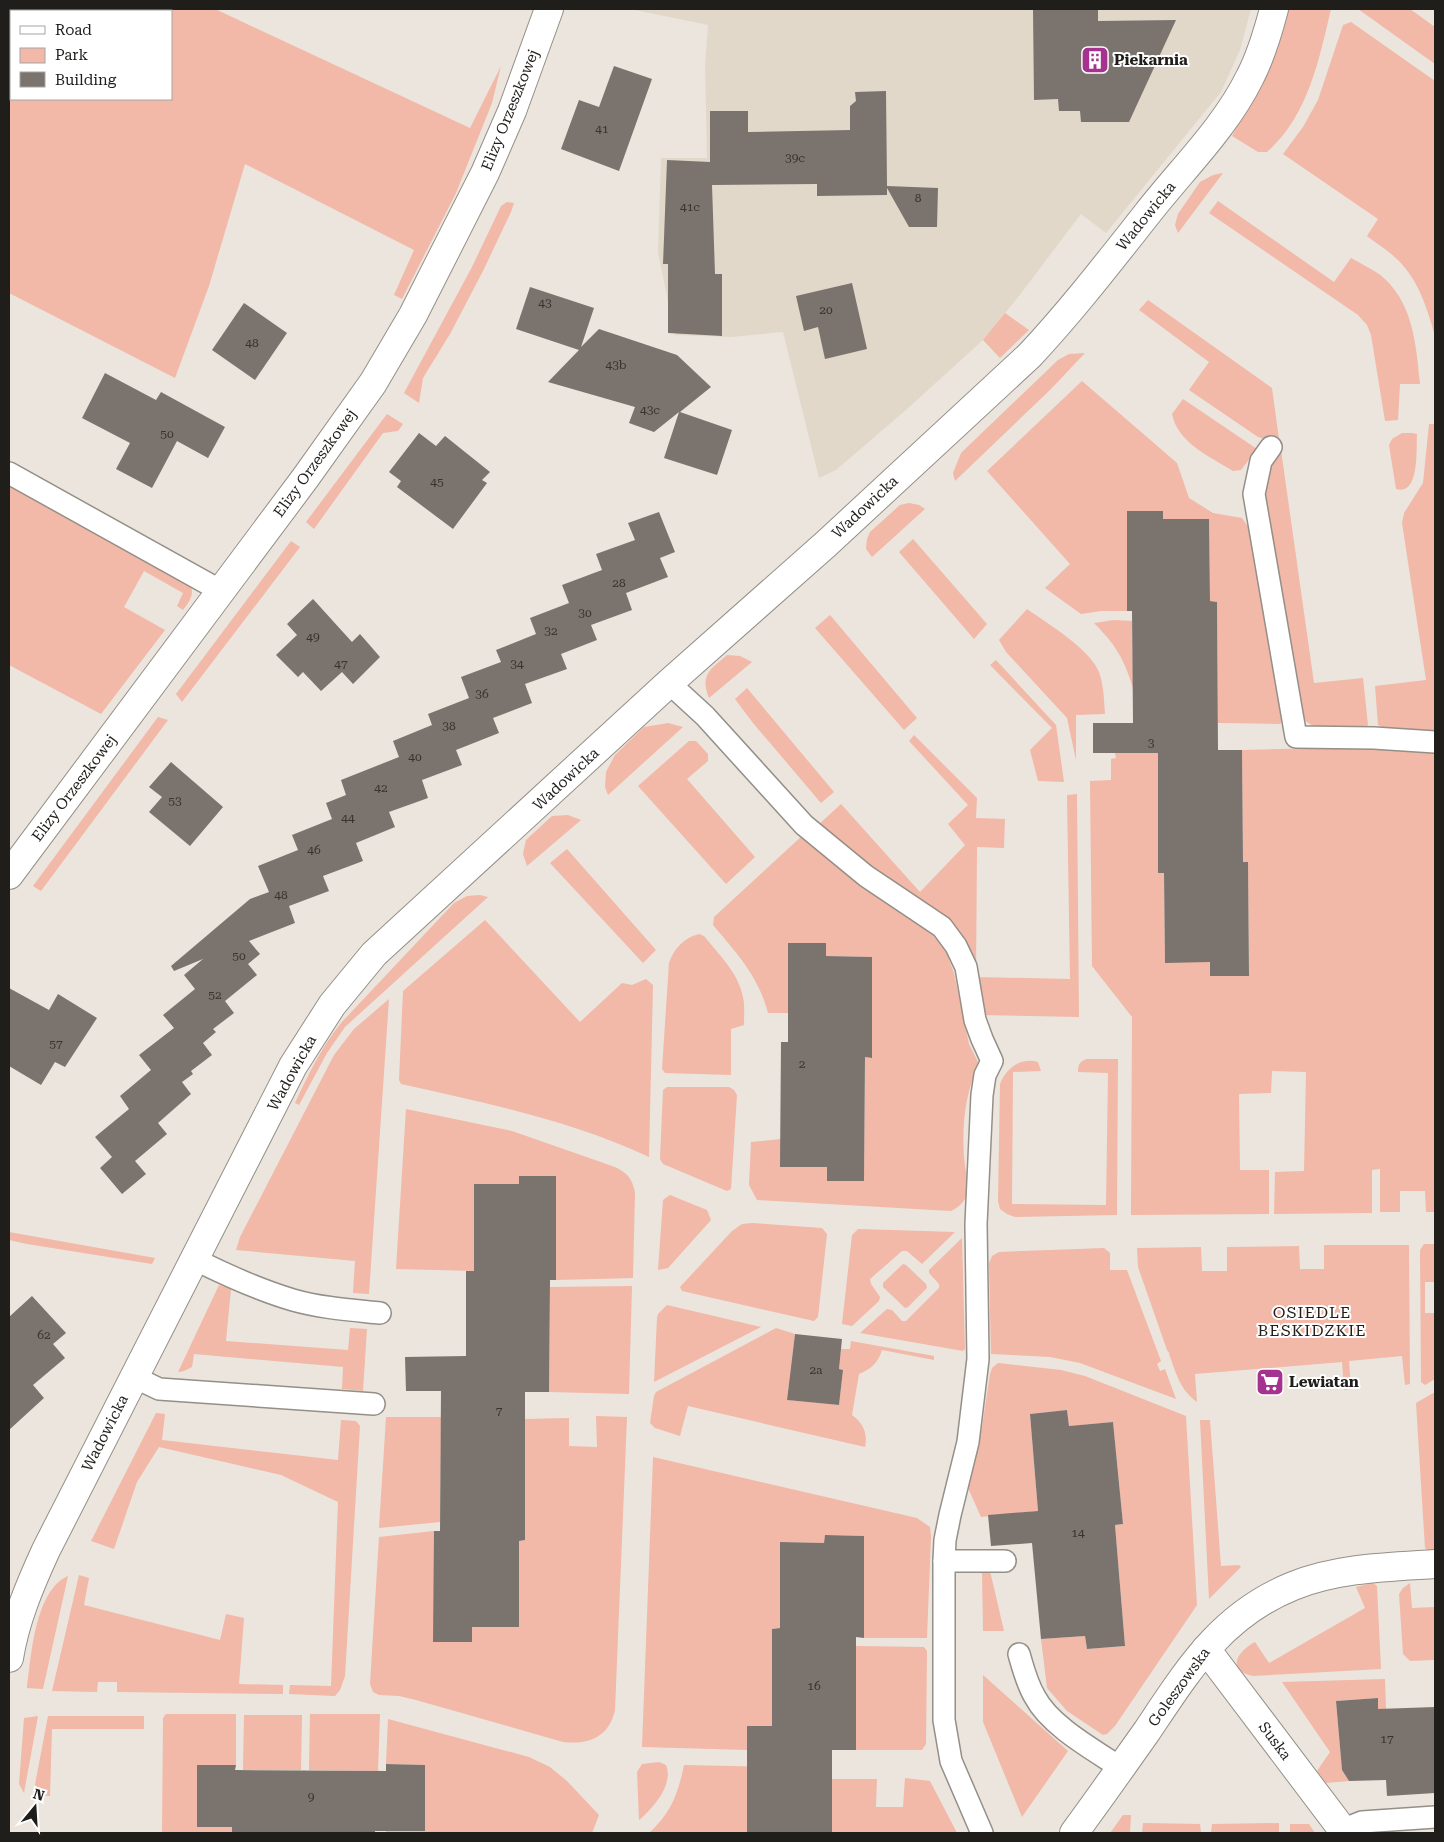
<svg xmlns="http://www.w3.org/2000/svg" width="1444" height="1842" font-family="'Roboto Serif',serif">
	<rect width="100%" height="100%" fill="#ebe5dd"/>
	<polygon fill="#e2d8c9" points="630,9 1251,9 1240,50 1221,92 1106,233 1081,214 1019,296 983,340 906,410 836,470 819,478 783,332 731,337 675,335 658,253 661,158 707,158 705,66 708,25"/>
	<g fill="#f2b8a8" fill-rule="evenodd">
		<path d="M9,9H27L32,11L34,9H215L470,128L501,66L492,103L456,193L402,299L394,295L414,250L245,164L209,286L175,378L9,293ZM11,11H171V99H11Z"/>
		<path d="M1286,9H1331C1319,60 1308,116 1267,152H1258L1232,136L1248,107Z"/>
		<polygon points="1358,9 1410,9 1435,27 1435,64"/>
		<path d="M1351,22L1435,81V336C1427,308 1419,281 1398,260C1389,251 1377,244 1367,236L1378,219L1283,154L1303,127L1318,100L1343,25Z"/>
		<polygon points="1223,173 1178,233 1175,225 1178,214 1200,182 1213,175"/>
		<path d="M1218,201L1334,282L1351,258C1360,263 1370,268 1379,274C1413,300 1416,344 1420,384H1400L1398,420L1385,421L1371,335L1367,325L1358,315L1209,213Z"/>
		<polygon points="507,202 514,203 511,212 483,271 450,334 423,378 419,403 404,393 472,267 501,206"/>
		<polygon points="1148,300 1272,388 1279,439 1268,440 1258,437 1189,390 1209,362 1139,310"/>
		<polygon points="1005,313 1029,330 1000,358 983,340"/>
		<polygon points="1085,353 1051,389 955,481 953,473 961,453 1058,360 1069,354"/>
		<polygon points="1082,381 1177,463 1189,498 1213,513 1242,518 1253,534 1283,720 1280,724 1218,723 1217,602 1210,601 1209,519 1163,519 1163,511 1127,511 1127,611 1101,611 1081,614 1045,588 1070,564 987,471"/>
		<path d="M1183,399L1257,449L1241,470L1233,471C1209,456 1178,443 1172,414Z"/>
		<polygon points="387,414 403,424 398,431 383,433 314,529 306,522"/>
		<polygon points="1429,424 1435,424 1435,732 1385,728 1378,725 1375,686 1426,680 1402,523 1404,513 1423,483"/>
		<path d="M1402,433H1412L1417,434C1416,449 1420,496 1396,489L1389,445L1392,439Z"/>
		<path d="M1281,450L1314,683L1363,678L1368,725L1365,727C1344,728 1314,735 1300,715L1266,500C1265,474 1266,472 1281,450Z"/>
		<path d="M9,484L191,586C194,596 189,602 183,610L177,606L183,593L144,571L124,607L165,630L101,714L9,665Z"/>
		<polygon points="909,503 919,505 925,509 872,557 866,549 867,539 870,532 900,505"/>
		<polygon points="913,539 987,624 974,639 899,552"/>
		<polygon points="291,541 300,547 182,702 176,694"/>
		<path d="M1027,609C1048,624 1089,648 1099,672C1104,686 1104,701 1105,714L1076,715V760L1067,718L1006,652L999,640Z"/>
		<polygon points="830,615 917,718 904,730 815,628"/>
		<path d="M1114,620L1132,621L1133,688C1124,659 1116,645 1094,623Z"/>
		<path d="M727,655L740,656L752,662L709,698C700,674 710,670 727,655Z"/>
		<polygon points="996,660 1056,725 1064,782 1038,781 1030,750 1052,728 990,665"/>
		<polygon points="747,688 834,792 821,803 753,723 735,699"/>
		<polygon points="158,717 168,720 41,891 33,886"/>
		<polygon points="668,723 683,727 608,795 605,787 606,772 615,755 644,727"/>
		<polygon points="914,735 977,798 976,818 1005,819 1004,848 977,847 976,977 1070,979 1067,795 1077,794 1079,1017 980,1015 973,967 876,876 816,827 841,804 920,892 965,845 948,824 968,805 909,741"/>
		<polygon points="689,741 696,741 708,754 708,761 687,779 755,857 726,884 638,786"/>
		<polygon points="1359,747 1435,752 1435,1212 1426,1212 1425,1191 1400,1191 1400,1212 1380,1212 1380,1169 1372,1170 1372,1213 1274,1214 1275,1172 1304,1171 1306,1072 1272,1071 1271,1093 1239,1094 1240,1170 1269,1170 1269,1214 1131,1215 1132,1017 1092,966 1090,781 1111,780 1111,759 1116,758 1115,753 1158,753 1158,873 1164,873 1165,962 1210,962 1211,976 1249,976 1248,863 1243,862 1242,750"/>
		<polygon points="568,815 581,820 527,866 523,854 526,840 552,816"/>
		<path d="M803,835L925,927L938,940L947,954L954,973L969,1044L979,1064C964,1094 961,1132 965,1166C966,1175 970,1182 968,1192C965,1202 959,1207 951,1211L757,1200L749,1185L751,1142L781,1139L827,1167V1181H864L865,1057L871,1058L872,957L826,956V943H788V1013H768C758,975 737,954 713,925L714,917Z"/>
		<polygon points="567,849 656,950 643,963 550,863"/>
		<path d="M480,895L488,897L345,1027L327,1053L299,1105L295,1103C308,1075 321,1048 341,1023L454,903L467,896Z"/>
		<path d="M485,920L580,1022L622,983L632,985L646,979L653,985L649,1157C570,1120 485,1103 401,1084L399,1080L403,991Z"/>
		<path d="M699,934L704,936C719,955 738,972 743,997C745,1006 744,1016 744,1025L731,1029V1075L665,1073L662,1069L669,963C674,948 684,938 699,934Z"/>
		<polygon points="389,999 369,1294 353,1293 355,1261 236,1250 240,1237 334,1055 354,1029"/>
		<path d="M1087,1059H1118L1117,1215L1015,1217L1007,1214L1000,1209L998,1201L1000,1084C1006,1068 1021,1057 1038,1062L1041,1071L1013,1072L1012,1204L1106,1205L1108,1073L1078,1072C1078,1064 1080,1061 1087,1059Z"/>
		<polygon points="667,1087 729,1087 734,1090 737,1095 731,1189 727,1191 663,1164 660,1159 663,1090"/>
		<path d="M406,1109L512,1131L615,1167C627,1173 632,1178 635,1192L633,1278L556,1280V1176H519V1184H474V1271L396,1269Z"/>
		<polygon points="670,1195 707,1210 711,1220 668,1268 658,1270 663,1200"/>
		<polygon points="752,1223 822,1228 827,1234 818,1317 814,1321 682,1291 680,1287 732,1231 742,1224"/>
		<polygon points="858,1229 955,1232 922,1264 907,1251 902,1251 870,1279 871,1284 880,1297 879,1301 852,1326 842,1324 852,1235"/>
		<polygon points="9,1232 155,1258 152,1264 27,1244 9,1240"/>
		<polygon points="962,1238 965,1349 963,1351 860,1333 887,1309 892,1310 902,1321 906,1321 939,1288 939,1284 929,1273 929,1270"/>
		<polygon points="1424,1244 1435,1244 1435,1282 1425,1282 1425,1313 1435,1313 1435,1379 1425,1385 1421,1382 1420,1250"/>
		<path d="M1324,1245H1409L1410,1384L1405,1385L1402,1356L1349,1361L1351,1389L1344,1390L1342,1362L1195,1374L1197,1402C1180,1390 1176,1373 1169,1354H1170L1167,1350L1138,1267L1137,1248L1201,1247L1202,1271H1227V1247L1299,1246L1300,1269H1324Z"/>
		<polygon points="1104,1248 1110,1253 1110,1270 1127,1270 1161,1361 1157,1364 1160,1371 1165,1369 1176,1399 1080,1363 1050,1357 991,1354 989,1263 992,1256 999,1252"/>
		<polygon points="903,1264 906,1265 926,1284 927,1288 908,1307 905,1308 883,1287 883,1283"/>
		<polygon points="219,1285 231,1289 226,1341 348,1350 350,1328 367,1329 363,1391 342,1389 343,1367 194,1354 192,1367 184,1371 178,1372"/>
		<polygon points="632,1286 629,1394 549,1392 550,1287"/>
		<polygon points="667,1305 761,1327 654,1382 657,1318 658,1314"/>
		<path d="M776,1328L795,1334L787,1400L839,1405L843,1370L839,1369L841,1349H850L851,1341L934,1356V1360L882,1350C878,1363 871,1369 859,1374L852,1415C863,1423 868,1433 865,1447L688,1406L680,1436L655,1428L650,1423L654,1396L656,1392Z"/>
		<polygon points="998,1363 1061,1370 1085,1376 1186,1416 1197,1605 1115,1726 1107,1734 1103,1735 1067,1711 1047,1688 1041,1639 1085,1636 1087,1649 1125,1646 1115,1525 1123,1524 1113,1422 1069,1426 1067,1410 1030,1414 1038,1511 981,1517 968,1488 982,1427 990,1374 992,1368"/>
		<polygon points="1435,1392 1435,1555 1433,1555 1425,1548 1416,1403"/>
		<polygon points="156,1413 165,1414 162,1440 338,1460 341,1420 356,1421 360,1426 345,1676 340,1690 335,1696 289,1694 290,1685 331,1686 338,1502 281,1475 159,1447 137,1482 114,1549 91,1541"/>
		<path d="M596,1416L627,1417L615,1710C609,1737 589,1745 563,1742L416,1700L399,1696L379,1695L373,1692L370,1684L379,1537L434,1531V1642H472V1627H519V1541L525,1540V1419L569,1418V1446L597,1447Z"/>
		<polygon points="386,1417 441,1417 440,1522 379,1528"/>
		<polygon points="1200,1420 1210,1420 1221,1566 1239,1565 1241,1567 1209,1599"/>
		<polygon points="653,1457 917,1518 930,1527 931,1536 927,1638 864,1638 864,1536 825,1535 824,1543 780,1542 780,1628 772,1629 772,1726 748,1726 748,1750 642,1747"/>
		<polygon points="990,1571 1004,1631 983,1631 982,1572"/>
		<polygon points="79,1575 89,1578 84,1605 220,1640 226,1614 244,1618 239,1684 283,1685 283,1694 117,1692 117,1682 98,1682 97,1692 52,1691"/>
		<path d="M68,1576L43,1689L27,1688C31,1657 35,1590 68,1576Z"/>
		<path d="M1373,1583L1377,1586L1381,1669L1253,1676C1225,1670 1238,1651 1255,1642L1269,1663L1365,1608L1356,1587Z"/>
		<polygon points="1410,1583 1412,1608 1435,1607 1435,1660 1410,1661 1403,1654 1399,1594 1403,1588"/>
		<polygon points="856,1646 924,1647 927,1651 926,1744 922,1750 856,1750"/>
		<polygon points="983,1675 1068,1751 1022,1817 983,1722"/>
		<polygon points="1385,1679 1386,1709 1378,1709 1377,1698 1336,1701 1342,1770 1349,1781 1326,1783 1317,1771 1330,1752 1282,1682"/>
		<polygon points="166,1714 236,1714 236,1765 197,1765 197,1826 232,1827 232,1833 162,1833 163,1718"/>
		<polygon points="310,1714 380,1714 378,1771 309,1770"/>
		<polygon points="244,1715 302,1715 301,1770 243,1770"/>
		<polygon points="38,1716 24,1793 19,1784 24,1718"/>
		<polygon points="48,1716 144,1716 144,1729 52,1729 50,1796 33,1795"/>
		<polygon points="388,1719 529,1757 550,1767 567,1781 599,1815 592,1833 386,1833 386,1831 425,1831 425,1765 386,1764"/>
		<path d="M659,1762L666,1765C674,1785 653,1808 639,1820L637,1772L642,1764Z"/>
		<path d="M684,1765L781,1767L747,1777V1833H649C671,1813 678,1794 684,1765Z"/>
		<polygon points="905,1778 930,1781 957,1833 832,1833 832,1779 877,1779 876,1807 903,1807"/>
		<polygon points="1123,1815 1131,1815 1130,1833 1110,1833"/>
		<polygon points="1143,1823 1200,1824 1201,1833 1142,1833"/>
		<polygon points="1279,1823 1279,1833 1211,1833 1212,1824"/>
		<polygon points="1290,1824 1309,1824 1315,1833 1290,1833"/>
	</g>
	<g fill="#7b736e">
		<polygon points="1033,9 1098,9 1098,21 1176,20 1129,122 1081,122 1080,111 1059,111 1058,99 1034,100"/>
		<polygon points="614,66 652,79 619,171 561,149 579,100 599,107"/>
		<polygon points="886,91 887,186 938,188 937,227 909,227 887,188 887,195 817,196 817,184 712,185 715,274 722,274 722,336 668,333 668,264 663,264 667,160 710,162 710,111 748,111 748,132 850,130 850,106 856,101 855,92"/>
		<polygon points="852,283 867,349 825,359 818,327 804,331 796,296"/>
		<polygon points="530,287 594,308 581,347 599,329 677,355 711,387 680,412 732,430 717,475 664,458 679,412 654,432 629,423 635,407 548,382 579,350 516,329"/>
		<polygon points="244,303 287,333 255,380 212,350"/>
		<polygon points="105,373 156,400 161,392 225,427 208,458 177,441 152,488 116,469 130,443 82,418"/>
		<polygon points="419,433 436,446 445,436 490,472 482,480 487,483 453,529 397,487 401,481 389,472"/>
		<polygon points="1127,511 1163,511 1163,519 1209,519 1210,601 1217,602 1218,750 1242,750 1243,862 1248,862 1249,976 1210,976 1210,962 1165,963 1164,873 1158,873 1158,753 1093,753 1093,723 1133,723 1132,611 1127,611"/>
		<polygon points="659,512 675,552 660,558 668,577 626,593 632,610 591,625 597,640 561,654 567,669 525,684 532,703 493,718 499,733 456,750 462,765 422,780 428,798 389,812 395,827 356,843 363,861 323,876 329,891 289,906 295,923 249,941 260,954 248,964 257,975 225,1001 234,1013 213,1029 216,1032 203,1043 212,1055 191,1071 193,1074 182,1082 191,1094 158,1123 167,1134 135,1161 146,1174 122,1194 100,1168 112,1157 95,1137 129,1109 120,1096 151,1070 139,1055 174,1028 163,1015 195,989 184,975 203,959 174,971 171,966 250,899 269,892 258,866 298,850 292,835 332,819 326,803 346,795 341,780 399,757 393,741 432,725 428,714 469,698 461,677 501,662 496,650 536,634 530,618 569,603 562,585 602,570 596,554 635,540 628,523"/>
		<polygon points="313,599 352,642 360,634 380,657 353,684 342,672 321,691 303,672 298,677 276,655 297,635 287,624"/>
		<polygon points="171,762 223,807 190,846 149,812 162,797 149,787"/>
		<polygon points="788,943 826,943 826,956 872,957 872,1058 865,1057 864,1181 827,1181 827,1167 780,1167 781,1042 788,1042"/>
		<polygon points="9,988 49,1010 58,994 97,1018 65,1067 55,1062 41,1085 9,1066"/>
		<polygon points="519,1176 556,1176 556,1280 550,1280 549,1392 525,1392 525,1540 519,1541 519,1627 472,1627 472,1642 433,1642 434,1531 440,1531 441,1391 406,1391 405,1357 466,1356 466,1271 474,1271 474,1184 519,1184"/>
		<polygon points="32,1296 66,1333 53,1344 65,1358 33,1385 44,1398 9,1430 9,1317"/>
		<polygon points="795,1334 842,1339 839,1369 843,1370 839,1405 787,1400"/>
		<polygon points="1067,1410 1069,1426 1113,1422 1123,1524 1115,1525 1125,1646 1087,1649 1085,1636 1041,1639 1032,1543 991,1546 988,1515 1038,1511 1030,1414"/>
		<polygon points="825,1535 864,1536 864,1638 856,1637 856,1750 832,1750 832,1833 747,1833 747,1726 772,1726 772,1629 780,1628 780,1542 824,1543"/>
		<polygon points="1378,1698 1378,1709 1435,1707 1435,1793 1387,1796 1386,1780 1349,1781 1342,1770 1336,1701"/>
		<polygon points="386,1764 425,1765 425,1831 375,1831 375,1833 232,1833 232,1827 197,1827 197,1765 236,1765 235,1770 386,1771"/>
	</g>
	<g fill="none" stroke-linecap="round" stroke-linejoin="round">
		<defs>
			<g id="lane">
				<polyline points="1271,447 1261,461 1254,494 1296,737 1374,738 1435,742"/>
				<polyline points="9,473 221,591"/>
				<polyline points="669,683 705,716 804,825 866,876 942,927 956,946 966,967 975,1020 982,1039 992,1061 985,1075 982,1095 976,1224 978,1359 968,1442 950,1515 945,1540 944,1561 944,1720 951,1761 982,1833"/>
				<path d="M194,1259C226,1275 259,1290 293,1300C321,1308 351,1310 380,1313"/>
				<polyline points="134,1377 159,1389 374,1404"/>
				<polyline points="944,1561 1005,1561"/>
				<path d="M1019,1654C1023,1668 1027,1684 1035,1697C1050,1726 1094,1750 1121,1768"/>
				<polyline points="1342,1830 1362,1822 1435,1817"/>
			</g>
			<g id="street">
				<polyline points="9,875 306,477 373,383 413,315 485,173 512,111 549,9"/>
				<polyline points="1206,1649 1345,1833"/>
				<path d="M9,1658C15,1620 30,1585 46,1550L293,1066L332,1005L374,954L669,683L826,544L1030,355C1072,310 1109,262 1147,214C1182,169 1225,128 1250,77C1261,56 1268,32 1274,9"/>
				<path d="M1074,1833C1099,1799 1123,1765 1147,1731C1188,1670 1221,1615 1293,1586C1337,1568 1388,1567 1435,1564"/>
			</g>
		</defs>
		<use href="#lane" stroke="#948f87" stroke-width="24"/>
		<use href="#street" stroke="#948f87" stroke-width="30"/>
		<use href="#lane" stroke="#fff" stroke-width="21"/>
		<use href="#street" stroke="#fff" stroke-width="28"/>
	</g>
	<defs>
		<symbol id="building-square" viewBox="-11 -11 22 22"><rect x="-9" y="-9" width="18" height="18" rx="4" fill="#a4328e" stroke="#fff"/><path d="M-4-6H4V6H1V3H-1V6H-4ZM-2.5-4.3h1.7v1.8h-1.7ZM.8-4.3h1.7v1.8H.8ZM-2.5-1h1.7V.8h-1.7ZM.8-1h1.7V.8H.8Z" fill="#fff"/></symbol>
		<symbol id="supermarket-square" viewBox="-11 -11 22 22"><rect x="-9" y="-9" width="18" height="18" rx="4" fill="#a4328e" stroke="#fff"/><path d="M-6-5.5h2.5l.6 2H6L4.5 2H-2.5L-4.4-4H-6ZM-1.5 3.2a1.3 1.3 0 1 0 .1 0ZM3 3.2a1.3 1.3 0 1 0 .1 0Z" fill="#fff"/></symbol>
	</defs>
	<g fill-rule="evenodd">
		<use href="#building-square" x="1079" y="44" width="32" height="32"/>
		<use href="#supermarket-square" x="1254" y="1366" width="32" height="32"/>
	</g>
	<g text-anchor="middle" stroke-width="4" stroke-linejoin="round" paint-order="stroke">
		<g font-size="12" fill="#373330">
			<text x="602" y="133">41</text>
			<text x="795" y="162">39c</text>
			<text x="918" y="202">8</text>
			<text x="690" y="211">41c</text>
			<text x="545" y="307">43</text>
			<text x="826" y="314">20</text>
			<text x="252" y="347">48</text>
			<text x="616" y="369">43b</text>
			<text x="650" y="414">43c</text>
			<text x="167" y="438">50</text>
			<text x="437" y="486">45</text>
			<text x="619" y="587">28</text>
			<text x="585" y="617">30</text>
			<text x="551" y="635">32</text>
			<text x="313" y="641">49</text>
			<text x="341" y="668">47</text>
			<text x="517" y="668">34</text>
			<text x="482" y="698">36</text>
			<text x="449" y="730">38</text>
			<text x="1151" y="747">3</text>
			<text x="415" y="761">40</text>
			<text x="381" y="792">42</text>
			<text x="175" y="805">53</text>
			<text x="348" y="822">44</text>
			<text x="314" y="854">46</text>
			<text x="281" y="899">48</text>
			<text x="239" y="960">50</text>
			<text x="215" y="999">52</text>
			<text x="56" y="1048">57</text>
			<text x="802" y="1068">2</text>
			<text x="44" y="1339">62</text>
			<text x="816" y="1374">2a</text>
			<text x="499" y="1415">7</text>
			<text x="1078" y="1537">14</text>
			<text x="814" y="1690">16</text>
			<text x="1387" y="1743">17</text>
			<text x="311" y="1801">9</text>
		</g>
		<g font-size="15" font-weight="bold" fill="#201e1b" stroke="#fff" text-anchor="start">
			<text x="1114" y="65">Piekarnia</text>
			<text x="1289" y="1387">Lewiatan</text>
		</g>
		<g font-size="15" fill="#201e1b" stroke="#fff">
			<text transform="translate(510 110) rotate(-68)" y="5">Elizy Orzeszkowej</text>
			<text transform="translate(1146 216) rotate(-51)" y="5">Wadowicka</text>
			<text transform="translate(315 463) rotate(-54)" y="5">Elizy Orzeszkowej</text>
			<text transform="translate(865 507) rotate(-43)" y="5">Wadowicka</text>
			<text transform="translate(566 779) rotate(-43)" y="5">Wadowicka</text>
			<text transform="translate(74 788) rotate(-53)" y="5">Elizy Orzeszkowej</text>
			<text transform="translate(292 1073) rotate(-61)" y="5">Wadowicka</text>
			<text transform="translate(105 1433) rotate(-63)" y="5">Wadowicka</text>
			<text transform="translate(1179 1687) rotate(-54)" y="5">Goleszowska</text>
			<text transform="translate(1275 1741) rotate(53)" y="5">Suska</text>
		</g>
		<g font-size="16" letter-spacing="1" fill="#201e1b" stroke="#fff">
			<text x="1312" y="1318">OSIEDLE<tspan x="1312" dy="18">BESKIDZKIE</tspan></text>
		</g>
	</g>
	<rect width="1444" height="1842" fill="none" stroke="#201e1b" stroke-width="20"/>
	<rect x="10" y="10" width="162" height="90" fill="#ffffff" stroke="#a6a5a4"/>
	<rect x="20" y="26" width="25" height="8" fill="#ffffff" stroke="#a6a5a4"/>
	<text x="55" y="35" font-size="15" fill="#201e1b">Road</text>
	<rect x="20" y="48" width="25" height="15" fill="#f2b8a8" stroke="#a6a5a4"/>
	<text x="55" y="60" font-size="15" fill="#201e1b">Park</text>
	<rect x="20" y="72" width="25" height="15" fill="#7b736e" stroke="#a6a5a4"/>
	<text x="55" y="85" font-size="15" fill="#201e1b">Building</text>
	<g transform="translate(35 1807) rotate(18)" stroke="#ffffff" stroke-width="4" paint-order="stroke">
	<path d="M0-4L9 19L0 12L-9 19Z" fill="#201e1b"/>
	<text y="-8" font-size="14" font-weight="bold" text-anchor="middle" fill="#201e1b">N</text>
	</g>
</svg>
